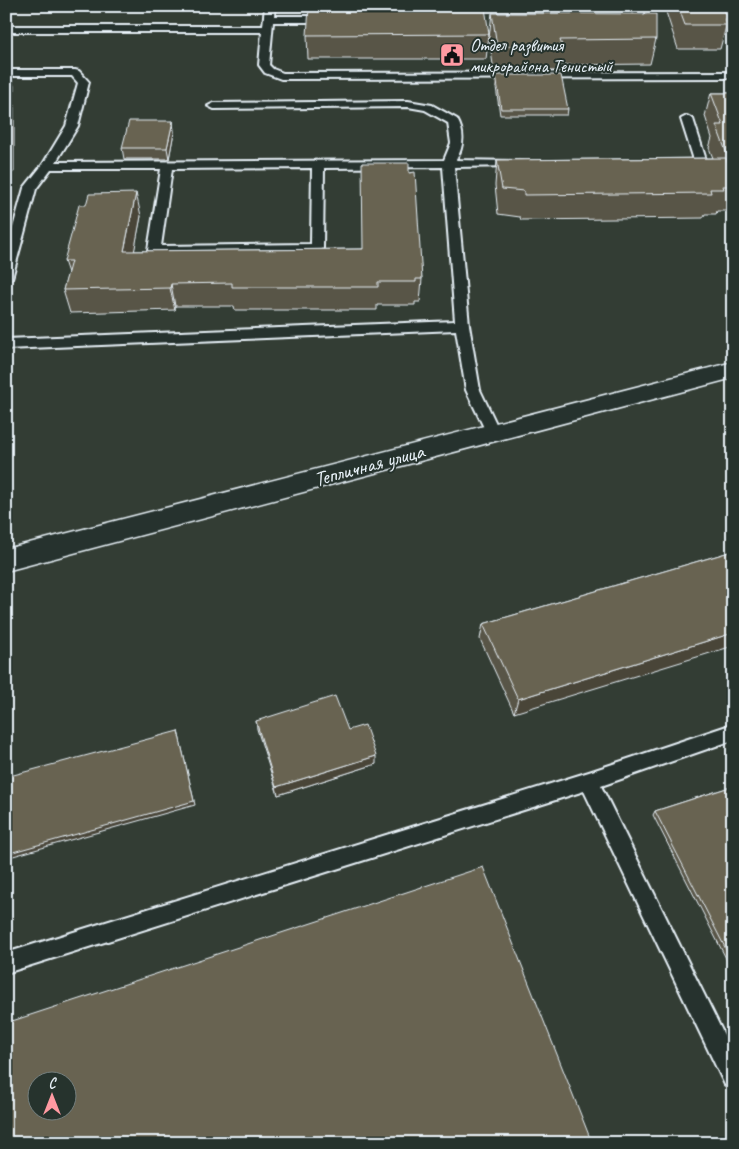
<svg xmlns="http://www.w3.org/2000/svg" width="739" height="1149" font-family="Caveat,sans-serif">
	<rect width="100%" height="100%" fill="#333d34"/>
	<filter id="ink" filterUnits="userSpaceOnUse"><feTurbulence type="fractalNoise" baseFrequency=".02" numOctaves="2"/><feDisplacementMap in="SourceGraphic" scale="10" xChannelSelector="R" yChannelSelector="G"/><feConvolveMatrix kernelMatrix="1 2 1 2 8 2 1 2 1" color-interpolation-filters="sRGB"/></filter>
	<g filter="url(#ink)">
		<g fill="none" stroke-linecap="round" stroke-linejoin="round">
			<defs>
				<g id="service">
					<polygon points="265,6 275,6 274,16 329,16 334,19 329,22 273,22 269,65 273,69 283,73 733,72 733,78 281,79 265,73 259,65 262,32 6,32 6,26 263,26"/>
					<polygon points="632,6 642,6 646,19 645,21 620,21 620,17 635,16"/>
					<path d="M6,70H75L79,71L89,82L78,126L56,162L444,160L451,143L448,123L425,110L408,107L214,109L208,106L214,103L408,101L432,105L457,119C465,133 464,146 456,160L522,161L524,163L522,165L518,166L454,167L469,325L480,390L500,432L498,436L493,437L488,436L466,390L456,330L6,349V339L455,321L443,167L324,168L323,248L321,251L154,254L148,250L161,169H51L36,189L12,278L6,282V253L24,188L43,164L66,126L78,83L72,76H6ZM312,168L311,244L161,246L172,169Z"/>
					<polygon points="687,116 693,119 707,163 705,165 683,166 677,163 683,160 694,160 681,119"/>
					<polygon points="733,724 733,740 601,786 733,1053 733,1088 725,1085 584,791 6,973 6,953 589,772"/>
				</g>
				<polygon id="tertiary" points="733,362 733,378 6,571 6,549"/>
			</defs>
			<use href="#service" stroke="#e8f1f8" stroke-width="4"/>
			<use href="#tertiary" stroke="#e8f1f8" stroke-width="3"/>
			<use href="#service" fill="#26332d" fill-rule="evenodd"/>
			<use href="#tertiary" fill="#26332d" fill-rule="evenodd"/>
		</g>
		<g fill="#595546" stroke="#e8f1f8">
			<polygon points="667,6 723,6 728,19 720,49 678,49 666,12"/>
			<polygon points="377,7 489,34 486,59 308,59 307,35 340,8"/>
			<polygon points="492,13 656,39 650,64 559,65 558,71 494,71 489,38"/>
			<polygon points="496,75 568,109 567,115 500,115 495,80"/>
			<polygon points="711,93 733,93 733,198 732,198 728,211 717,211 716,214 705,214 703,218 521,220 520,217 498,214 495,185 497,160 713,158 709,148 712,138 705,116"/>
			<polygon points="173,121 174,132 169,159 124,159 122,148"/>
			<polygon points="409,173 422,279 420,302 415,302 415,305 377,305 377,310 235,310 234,306 175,306 175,310 70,313 63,290 68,273 64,261 141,216 134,251 363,249"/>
			<polygon points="733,551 514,713 480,639 483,624"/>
			<polygon points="256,721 348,730 376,764 278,795 257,729"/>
			<polygon points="733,786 733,972 653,815 655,811"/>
		</g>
		<g fill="#494539" stroke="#e8f1f8">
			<polygon points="8,65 14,86 14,172 6,174"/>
			<polygon points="173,121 174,132 169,159 167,148"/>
			<polygon points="136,193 141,216 130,274 124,251"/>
			<polygon points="171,284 175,306 175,310 170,288"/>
			<polygon points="733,633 733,646 514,713 518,699"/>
			<polygon points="178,731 195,805 6,858 6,854"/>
			<polygon points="376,756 376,764 278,795 276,787"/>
		</g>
		<g fill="#686351" stroke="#e8f1f8" fill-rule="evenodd">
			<polygon points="340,6 377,6 377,7 485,8 489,34 307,35 309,8 340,8"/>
			<polygon points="678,6 723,6 728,19 725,19 727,25 685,25"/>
			<polygon points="492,13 656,14 656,39 560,40 562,46 497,46"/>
			<polygon points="6,65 8,65 7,151 6,151"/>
			<polygon points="496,75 561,75 568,109 501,109"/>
			<polygon points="711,93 733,93 733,170 716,125 723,125"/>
			<polygon points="129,121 173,121 167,148 122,148"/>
			<polygon points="726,158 733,177 733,186 723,186 724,189 710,189 711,193 524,195 524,191 502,189 497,160"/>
			<polygon points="362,163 409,163 409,173 415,172 422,279 416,279 416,282 378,282 378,287 232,287 232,283 171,284 170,288 63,290 71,261 64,261 70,239 79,205 86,205 89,194 136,193 124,251 363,249"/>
			<polygon points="733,551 733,633 518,699 483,624"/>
			<polygon points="335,696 348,730 365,725 376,756 276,787 256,721"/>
			<polygon points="178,731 194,801 6,854 6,777"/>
			<polygon points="733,786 733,963 655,811"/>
			<path d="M483,867L592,1143H10L6,1110V1023ZM38,1082H68V1112H38Z"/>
		</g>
	</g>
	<defs>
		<symbol id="civic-square" viewBox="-11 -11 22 22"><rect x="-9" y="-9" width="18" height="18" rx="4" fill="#ff9aa2" stroke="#26332d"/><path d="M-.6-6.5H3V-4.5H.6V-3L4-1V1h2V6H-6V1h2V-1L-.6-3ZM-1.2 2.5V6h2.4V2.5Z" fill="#111"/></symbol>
	</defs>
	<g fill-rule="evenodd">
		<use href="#civic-square" x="438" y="41" width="28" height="28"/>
	</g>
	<g text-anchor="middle" stroke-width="4" stroke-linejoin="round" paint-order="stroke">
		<g font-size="18" fill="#e8f1f8" stroke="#26332d" text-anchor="start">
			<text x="470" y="51">Отдел развития<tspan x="470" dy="21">микрорайона Тенистый</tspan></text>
		</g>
		<g font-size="21" fill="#e8f1f8" stroke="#26332d">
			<text transform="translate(369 465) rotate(-15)" y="7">Тепличная улица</text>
		</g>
	</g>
	<rect width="739" height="1149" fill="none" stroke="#26332d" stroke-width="25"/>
	<rect x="12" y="12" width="714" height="1124" fill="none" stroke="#e8f1f8" stroke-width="2" filter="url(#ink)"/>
	<g transform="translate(52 1096)"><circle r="24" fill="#26332d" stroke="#747f7e"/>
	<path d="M0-4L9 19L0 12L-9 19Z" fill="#ff9aa2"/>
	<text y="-8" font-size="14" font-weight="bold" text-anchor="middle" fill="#e8f1f8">С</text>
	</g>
</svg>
